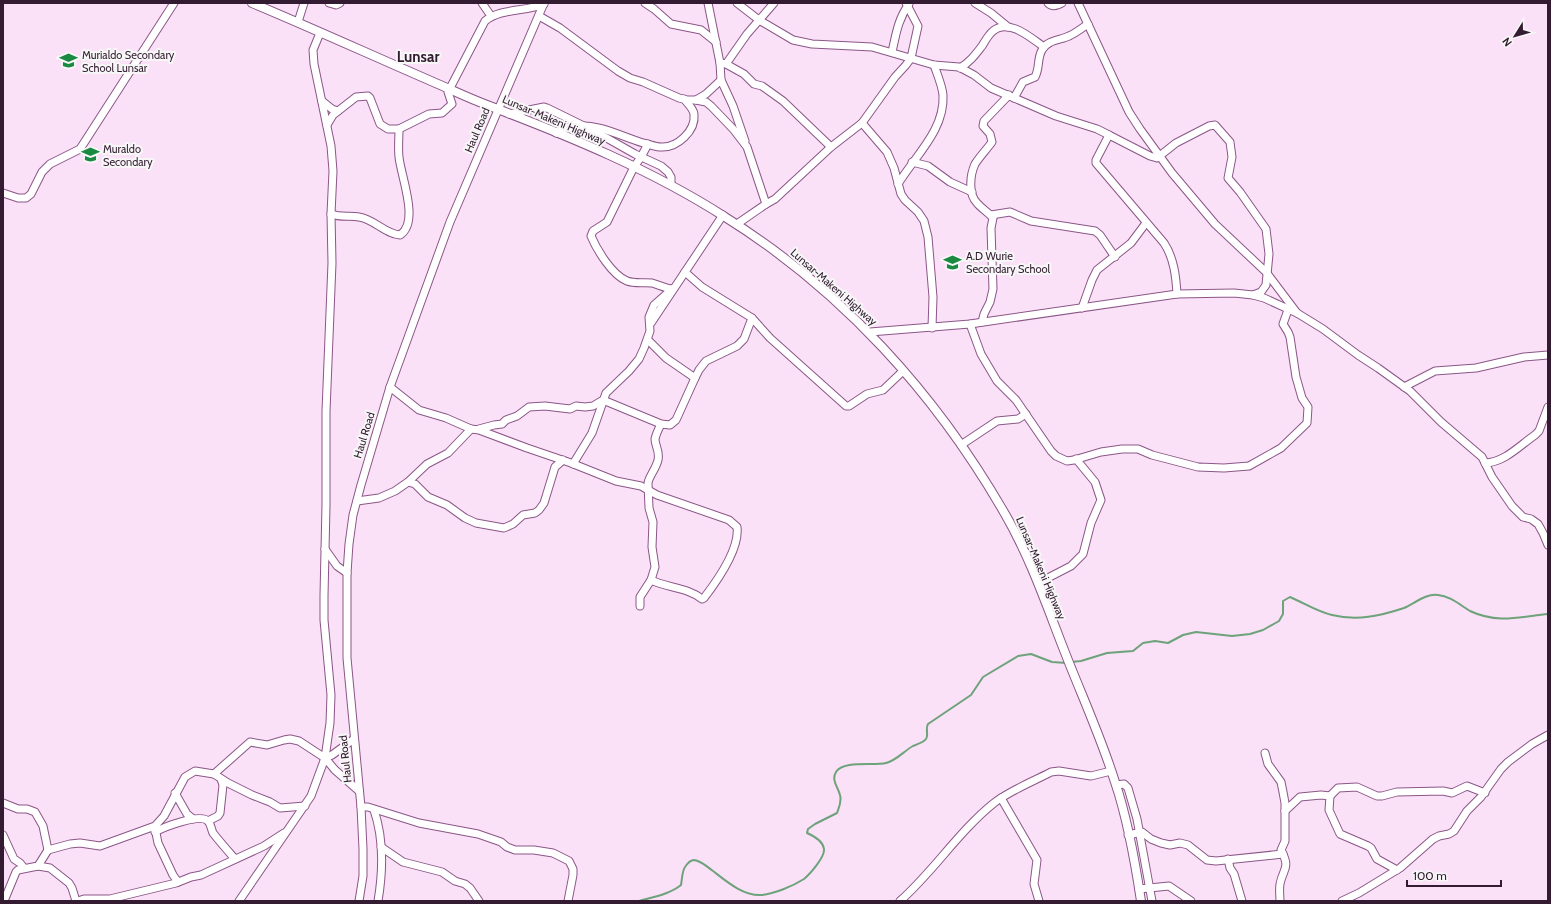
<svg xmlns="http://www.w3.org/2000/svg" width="1551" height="904" font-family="Cabin,sans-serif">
	<rect width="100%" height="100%" fill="#fae1f7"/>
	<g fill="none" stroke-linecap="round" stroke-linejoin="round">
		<g stroke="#6ea27a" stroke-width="2">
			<path d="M1071,662L1081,661L1107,653L1133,651L1143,643L1155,641L1168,643L1183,635L1196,632L1232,636L1250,634L1263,630L1279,621L1283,614V601L1290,597C1304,603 1318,612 1332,615C1357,621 1380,616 1404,608C1414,604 1426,593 1438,595C1450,596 1460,605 1470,611C1498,624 1519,617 1548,614"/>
			<path d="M639,901C653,897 670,894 681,885C682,880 682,871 685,867C687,864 691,860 694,860C702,861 707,867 713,871C726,881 743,896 761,895C774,894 793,886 804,879C810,874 825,857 824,849C823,841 814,836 807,833L808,829L815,824L837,813C839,807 842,802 840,795C838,787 831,780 836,772C843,760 874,766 886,763C897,760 904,751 913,746C917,744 923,743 926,739C929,735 925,729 928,724L971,695L983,677L1018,656L1031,654L1052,662L1067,663"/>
		</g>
		<defs>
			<g id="minor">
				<polyline points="329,3 336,5 340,3"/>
				<polyline points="482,3 491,16"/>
				<polyline points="645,3 654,9 671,24 701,30 716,42"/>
				<polyline points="708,3 720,63 721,80 733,106 745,141"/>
				<path d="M737,3L759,20L793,40L812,44L872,47L934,65L959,67L974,75L991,88L1056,116L1097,129L1109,135L1096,160V163L1164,243C1174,258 1176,277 1177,294"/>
				<polyline points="975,3 991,13 1008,27"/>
				<path d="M1048,3C1052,7 1057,6 1062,3"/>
				<polyline points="1078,3 1129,112 1140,129 1172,173 1215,224 1266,272 1297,313"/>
				<polyline points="539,16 560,28 618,71 630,78 643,82 679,98 687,100 696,100 706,102 711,106 734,130 747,147 766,204 737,224"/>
				<polyline points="298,22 304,3"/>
				<path d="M892,52C896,34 898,19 909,4"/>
				<polyline points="720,63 726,64 744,74 754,84 762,86 783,101 831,147"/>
				<polyline points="726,64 747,34 774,3"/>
				<path d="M960,68C970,62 975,55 982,46C985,41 989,34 993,31C1009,18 1031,38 1044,47"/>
				<path d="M1014,98L1023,82L1035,77C1040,68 1037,58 1042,50C1047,40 1061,40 1069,36C1076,33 1082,28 1088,24"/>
				<polyline points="696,100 706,94 721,80"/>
				<polyline points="322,101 332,109 338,111"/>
				<polyline points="509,114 544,107 547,108 596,132 635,154 661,166 668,172 671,177 671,185"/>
				<polyline points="862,123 887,152 894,168 901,194 905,200 918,212 924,221 928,237 933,297 932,328"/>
				<path d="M327,125L333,115L356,97L368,96L370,98L380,124L388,129H399L429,114L442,113L452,104L448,92L485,21C501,8 525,12 544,4"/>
				<path d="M556,133C562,128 568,127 576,126C600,124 620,136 643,143C649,144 655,147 661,147C677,148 696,131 694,114C693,108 688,104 684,99"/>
				<polyline points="1109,135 1150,156 1157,158 1176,143 1209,126 1215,125 1230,142 1232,157 1228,178 1240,192 1266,229 1269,254 1266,285 1261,292 1253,295"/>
				<path d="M648,144L641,157L634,167L607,222L593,231L591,236C597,250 612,275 627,281C635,284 644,282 652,283C659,285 665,288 672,289"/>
				<polyline points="912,162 928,166 950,182 972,192"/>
				<path d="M898,184C915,156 945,130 943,95C942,85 937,74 934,65"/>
				<polyline points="3,193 18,198 26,198 31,194 42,172 50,164 80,149 174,3"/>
				<polyline points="766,204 775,199 831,147 862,123 895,77 906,65 911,58 918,26 906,3"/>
				<path d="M331,214C341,218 350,215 359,217C374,219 385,234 400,235C420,222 401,177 399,157C398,148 399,138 399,129"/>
				<polyline points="723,215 685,272 702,287 752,318 770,338 846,406 849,406 867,394 883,390 903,371"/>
				<polyline points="991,215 1010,212 1031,221 1095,231 1100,235 1115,257"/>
				<polyline points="1082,308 1092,280 1097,270 1131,243 1146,223"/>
				<path d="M982,322L984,314L990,302L993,289L991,228L993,218C988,212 982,209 977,203C968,194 970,175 975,164C980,156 987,149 992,142L990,134L983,126L984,121L1009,95"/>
				<polyline points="651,323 685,272"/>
				<polyline points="970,324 981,354 997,381 1016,400 1051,451 1056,456 1067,461 1074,460 1101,452 1122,449 1138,449 1152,455 1198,467 1224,468 1249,466 1281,448 1307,423 1308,407 1302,398 1296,377 1290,337 1288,332 1283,324 1288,310"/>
				<polyline points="870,332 970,324 1177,294 1234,293 1253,295 1264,298 1297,313 1323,329 1358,355 1378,368 1410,391 1441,422 1482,457 1492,477 1512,506 1523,517 1531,519 1538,524 1543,533 1548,545"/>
				<polyline points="648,340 666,358 695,378 699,370 706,361 737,346 744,339 752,318"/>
				<path d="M390,387L419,410L446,418L471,429L479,430L527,448L571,463L616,481L641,486L657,495L729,520L737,527C740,549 717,581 704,598L702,599C687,587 667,588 651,580"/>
				<polyline points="1404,387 1435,371 1476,368 1524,357 1548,355"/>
				<polyline points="479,429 494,425 502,424 506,420 517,416 529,407 545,406 570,409 576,406 585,407 593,406 603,400 661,424 670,425 676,420 695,378"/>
				<polyline points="961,445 997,421 1018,419 1026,414"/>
				<path d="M1485,463C1505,462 1519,446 1535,435L1539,431L1548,407"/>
				<polyline points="573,464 592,433 606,393 629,371 639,359 644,348 650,331 649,317 654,305 672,289"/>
				<polyline points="408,482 415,484 428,497 447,505 465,518 476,523 504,528 513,524 523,515 535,513 539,510 544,503 555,467 563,460"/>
				<polyline points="357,501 379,498 395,491 408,482 427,464 448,453 471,429"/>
				<polyline points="325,549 337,566 347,573"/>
				<polyline points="1038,583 1071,566 1083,554 1091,523 1101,500 1095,482 1076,459"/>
				<path d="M640,606V597L651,580L655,567L652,547L653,522L649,508L648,483C649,476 656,469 658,460C660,451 655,446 655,439C656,434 659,428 661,424"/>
				<path d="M1265,753L1268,764L1281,782L1283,792L1285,803V841L1281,850C1291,869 1283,868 1280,884C1279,890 1280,896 1280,901"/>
				<polyline points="325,758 332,755 354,739"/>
				<polyline points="214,774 228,783 252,795 270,802 280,808 305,806"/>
				<polyline points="1116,785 1124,784 1128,788 1137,819 1152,901"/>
				<polyline points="175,793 187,814 193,819"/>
				<polyline points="1330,796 1329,810 1340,834 1368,846 1371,848 1377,859 1397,870"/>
				<polyline points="1001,798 1037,860 1034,884 1039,901"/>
				<polyline points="3,803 18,809 27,809 35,812 43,826 48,850"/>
				<polyline points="361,807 368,807 419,823 478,834 501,842 507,847 515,850 534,850 553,853 569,861 573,869 573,875 568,901"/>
				<path d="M374,810C384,839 383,871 378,901"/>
				<polyline points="1285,811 1300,797 1321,795 1330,796 1338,788 1357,787 1377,796 1382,796 1397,792 1443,791 1452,793 1467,786 1485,793"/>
				<polyline points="208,821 218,816 220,813 223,785 221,779"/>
				<polyline points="155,828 158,843 173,875 178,882"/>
				<path d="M155,832C164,827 200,813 208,821C211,824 211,829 213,833C220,842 228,851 235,859"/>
				<polyline points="3,835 14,859 20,863 24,868"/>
				<polyline points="1128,835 1142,832 1151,839 1161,843 1170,845 1180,843 1188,845 1207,860 1216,861 1283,854"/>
				<polyline points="381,847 403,862 442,872 455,881 465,884 470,888 479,901"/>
				<polyline points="1228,859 1230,868 1234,874 1242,901"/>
				<polyline points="38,866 50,868 69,883 72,888 76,901"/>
				<polyline points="1139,889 1169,886 1191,901"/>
				<polyline points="4,901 16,872 18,870 38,866 48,850 70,844 80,843 100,846 155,826 164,816 185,777 195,771 214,774 250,742 267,745 284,740 290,739 299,741 325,758 335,770 359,791"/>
				<polyline points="78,901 84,899 110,899 176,883 191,877 201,875 264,846 284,833"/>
				<polyline points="239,901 311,796 325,758 330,723 331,695 324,620 324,596 326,505 326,411 332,263 331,214 333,171 331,146 314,64 313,50 320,33"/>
				<polyline points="359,901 363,876 363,849 361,807 347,658 347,573 349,544 353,515 361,485 390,387 450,222 544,3"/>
				<path d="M900,901C933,872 959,831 994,803C1011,790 1032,782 1051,772L1059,771L1091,776L1111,771"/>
				<polyline points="1342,901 1359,893 1400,868 1433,839 1439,836 1449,834 1454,831 1467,811 1481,797 1501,769 1508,762 1532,744 1548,735"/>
			</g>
			<path id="major" d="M252,3C312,28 371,55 431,81C450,89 468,98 487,105C569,136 652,170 725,217C842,290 936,394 1005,514C1030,557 1046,604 1064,650C1081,694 1101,737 1115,782C1128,820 1135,861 1141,901"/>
		</defs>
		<use href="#minor" stroke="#8b5687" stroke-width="9"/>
		<use href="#major" stroke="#8b5687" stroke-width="10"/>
		<use href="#minor" stroke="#fff" stroke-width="7"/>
		<use href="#major" stroke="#fff" stroke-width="8"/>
	</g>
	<defs>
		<symbol id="school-bare" viewBox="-9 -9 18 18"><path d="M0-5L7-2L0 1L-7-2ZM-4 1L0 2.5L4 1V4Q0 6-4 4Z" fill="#1a8a42" stroke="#f7f7f7" stroke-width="2.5" paint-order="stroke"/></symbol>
	</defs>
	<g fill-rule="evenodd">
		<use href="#school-bare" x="56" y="48" width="25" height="25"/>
		<use href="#school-bare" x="78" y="142" width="25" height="25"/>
		<use href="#school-bare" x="940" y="250" width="25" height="25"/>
	</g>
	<g text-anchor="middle" stroke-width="4" stroke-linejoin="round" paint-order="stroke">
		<g font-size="11" fill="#331c31" stroke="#f7f7f7" text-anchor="start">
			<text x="82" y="59">Murialdo Secondary<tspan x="82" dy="13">School Lunsar</tspan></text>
			<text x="103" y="153">Muraldo<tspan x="103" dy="13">Secondary</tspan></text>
			<text x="966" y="260">A.D Wurie<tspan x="966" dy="13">Secondary School</tspan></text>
		</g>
		<g font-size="11" fill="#331c31" stroke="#f7f7f7">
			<text transform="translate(554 120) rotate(23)" y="4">Lunsar-Makeni Highway</text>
			<text transform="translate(477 130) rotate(-67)" y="4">Haul Road</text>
			<text transform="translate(834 287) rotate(41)" y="4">Lunsar-Makeni Highway</text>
			<text transform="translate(364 435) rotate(-73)" y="4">Haul Road</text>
			<text transform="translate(1041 568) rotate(67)" y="4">Lunsar-Makeni Highway</text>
			<text transform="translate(345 759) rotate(-96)" y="4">Haul Road</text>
		</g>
		<g font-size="15" font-weight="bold" fill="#331c31" stroke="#f7f7f7">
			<text x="418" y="62">Lunsar</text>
		</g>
	</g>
	<rect width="1551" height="904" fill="none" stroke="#331c31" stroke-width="8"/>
	<g transform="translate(1515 36) rotate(233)" stroke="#f7f7f7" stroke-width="3" paint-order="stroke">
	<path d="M0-3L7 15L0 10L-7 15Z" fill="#331c31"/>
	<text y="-6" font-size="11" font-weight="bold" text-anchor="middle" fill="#331c31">N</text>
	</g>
	<path d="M1407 880v6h94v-6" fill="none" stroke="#331c31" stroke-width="2"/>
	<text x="1413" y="880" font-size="12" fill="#331c31" stroke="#f7f7f7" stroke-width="3" paint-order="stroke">100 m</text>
</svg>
